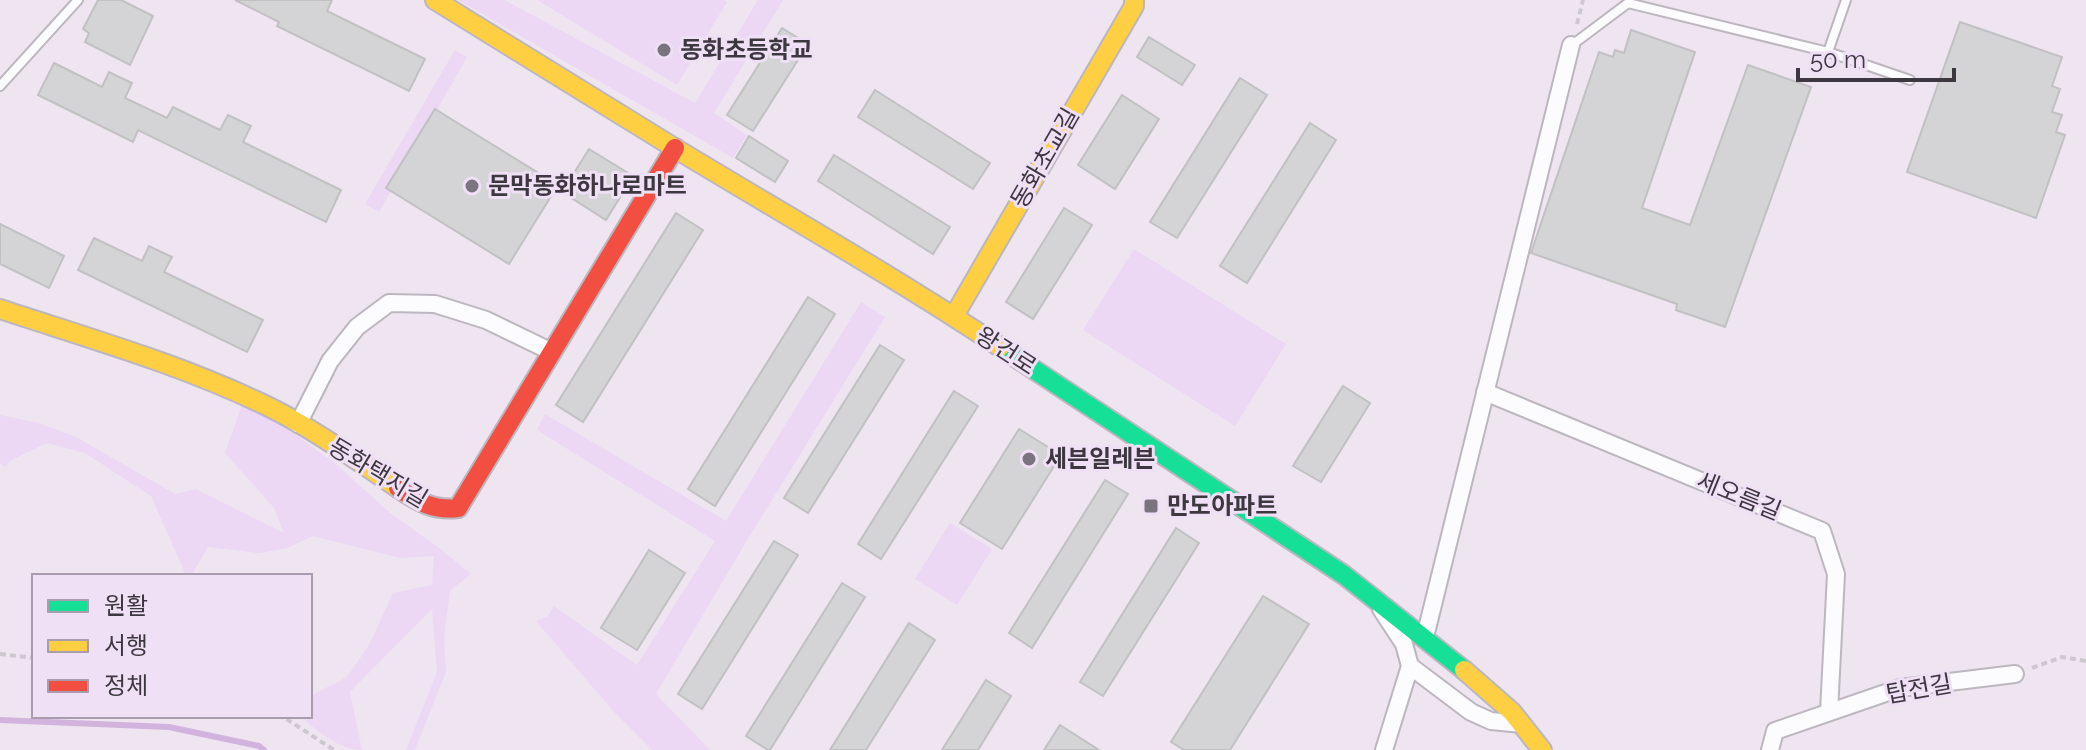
<svg xmlns="http://www.w3.org/2000/svg" width="2086" height="750" font-family="Raleway,'Noto Sans KR',sans-serif">
	<rect width="100%" height="100%" fill="#eee5f1"/>
	<g fill="#ecd7f5">
		<polygon points="458,0 505,0 695,103 758,0 783,0 714,113 747,135 733,158"/>
		<polygon points="537,0 723,0 727,2 677,85"/>
		<polygon points="455,50 467,57 379,212 365,204"/>
		<polygon points="1134,249 1286,344 1235,426 1083,330"/>
		<polygon points="861,302 885,317 746,542 656,694 710,750 652,750 614,712 536,621 548,616 554,606 637,665 715,541 537,430 545,414 726,521"/>
		<path d="M243,402L288,429L337,465L390,513L439,548L471,574L450,591L444,638L446,672L415,750H406L437,672L432,609L350,692L362,750C339,750 317,730 299,716H310V696L347,677L369,645L393,593L432,585L434,556L400,558L313,536L287,548L259,553L208,547L193,573L186,575L151,496L85,453L47,443L10,461L5,467L0,463V415L39,423L76,437L175,494L196,489L284,533L274,508L225,453Z"/>
		<polygon points="950,523 992,549 957,605 915,579"/>
	</g>
	<g fill="none" stroke-linecap="round" stroke-linejoin="round">
		<polyline stroke="#d2b3de" stroke-width="6" points="0,720 169,727 259,746 264,750"/>
	</g>
	<g fill="#d4d3d5" stroke="#c1c0c2" stroke-width="2">
		<polygon points="98,0 121,0 153,16 130,65 85,42 89,33 83,29"/>
		<polygon points="235,0 332,0 327,11 425,59 409,91 277,26 279,22"/>
		<polygon points="1960,22 2062,57 2052,86 2060,89 2052,112 2062,115 2056,132 2065,135 2036,218 1907,172"/>
		<polygon points="782,28 808,44 753,131 727,115"/>
		<polygon points="1631,30 1695,52 1642,208 1690,225 1748,65 1811,87 1725,327 1676,310 1677,304 1531,253 1599,52 1613,57 1615,50 1624,53"/>
		<polygon points="1149,37 1195,65 1182,85 1137,57"/>
		<polygon points="54,63 102,87 109,72 132,83 125,98 167,118 173,107 220,130 228,115 251,126 243,142 341,190 326,222 138,130 133,142 38,95"/>
		<polygon points="1240,78 1267,95 1177,238 1150,222"/>
		<polygon points="875,90 990,163 973,189 858,117"/>
		<polygon points="1122,95 1159,119 1115,189 1078,165"/>
		<polygon points="435,109 558,185 509,264 386,188"/>
		<polygon points="1310,123 1336,140 1247,283 1220,266"/>
		<polygon points="749,136 788,161 775,182 736,158"/>
		<polygon points="589,149 633,176 606,220 562,192"/>
		<polygon points="834,155 950,227 933,254 818,181"/>
		<polygon points="1064,208 1092,225 1033,319 1006,302"/>
		<polygon points="676,213 703,230 583,422 556,405"/>
		<polygon points="0,224 64,256 49,288 0,264"/>
		<polygon points="94,238 142,261 149,246 172,257 164,272 263,320 247,352 78,270"/>
		<polygon points="808,297 835,314 715,506 688,489"/>
		<polygon points="880,345 904,360 808,513 784,498"/>
		<polygon points="1343,386 1370,403 1321,482 1293,466"/>
		<polygon points="954,391 978,406 881,559 858,544"/>
		<polygon points="1019,429 1061,455 1002,549 960,523"/>
		<polygon points="1105,480 1128,494 1032,648 1009,633"/>
		<polygon points="1176,528 1199,543 1103,696 1080,682"/>
		<polygon points="774,541 798,555 702,709 678,694"/>
		<polygon points="649,550 685,573 637,650 601,628"/>
		<polygon points="842,583 865,597 770,750 768,750 746,736"/>
		<polygon points="1263,596 1309,624 1230,750 1184,750 1171,742"/>
		<polygon points="909,623 935,640 866,750 830,750"/>
		<polygon points="986,680 1011,696 978,750 942,750"/>
		<polygon points="1060,725 1099,750 1044,750"/>
	</g>
	<g fill="none" stroke-linecap="round" stroke-linejoin="round">
		<defs>
			<g id="lane">
				<polyline points="1572,45 1628,3 1828,52 1846,0"/>
				<polyline points="1828,52 1910,80"/>
				<polyline points="0,86 78,0"/>
			</g>
			<g id="street">
				<polyline points="1485,392 1822,531 1836,574 1829,712"/>
				<polyline points="298,424 330,361 357,327 389,303 435,304 486,320 552,352"/>
				<polyline points="1381,609 1404,644 1410,666 1384,750"/>
				<polyline points="1425,637 1571,45"/>
				<polyline points="1410,666 1471,712 1491,721 1522,724"/>
				<polyline points="1770,750 1775,731 1900,688 2015,674"/>
			</g>
			<polyline id="fast" points="1000,347 1344,575 1464,670"/>
			<g id="slow">
				<path d="M435,0C514,49 593,98 673,147C782,213 893,276 1000,347"/>
				<path d="M0,309C91,339 183,365 269,407C314,429 356,460 398,488"/>
				<polyline points="954,316 1134,6 1134,0"/>
				<polyline points="1464,670 1512,712 1542,750"/>
			</g>
			<path id="jam" d="M398,488C418,502 434,511 458,508L675,148"/>
		</defs>
		<use href="#lane" stroke="#bcb6bf" stroke-width="12"/>
		<use href="#street" stroke="#bcb6bf" stroke-width="20"/>
		<use href="#fast" stroke="#bcb6bf" stroke-width="22"/>
		<use href="#slow" stroke="#bcb6bf" stroke-width="22"/>
		<use href="#jam" stroke="#bcb6bf" stroke-width="22"/>
		<g stroke="#cdc8ce" stroke-width="4" stroke-dasharray="6 4" stroke-linecap="butt">
			<polyline points="1577,24 1583,0"/>
			<polyline points="0,654 34,658"/>
			<polyline points="2032,668 2062,657 2086,661"/>
			<polyline points="277,716 285,718 334,750"/>
		</g>
		<use href="#lane" stroke="#fcfbfd" stroke-width="8"/>
		<use href="#street" stroke="#fcfbfd" stroke-width="16"/>
		<use href="#fast" stroke="#16e098" stroke-width="18"/>
		<use href="#slow" stroke="#ffcf43" stroke-width="18"/>
		<use href="#jam" stroke="#f24e42" stroke-width="18"/>
	</g>
	<g fill="#7b747e" stroke="#f0e0f6" stroke-width="3">
		<circle cx="664" cy="50" r="8"/>
		<circle cx="472" cy="186" r="8"/>
		<circle cx="1029" cy="459" r="8"/>
		<rect x="1143" y="498" width="16" height="16" rx="4"/>
	</g>
	<g text-anchor="middle" stroke-width="6" stroke-linejoin="round" paint-order="stroke">
		<g font-size="24" font-weight="bold" fill="#3d3740" stroke="#f0e0f6" text-anchor="start">
			<text x="680" y="58">동화초등학교</text>
			<text x="488" y="194">문막동화하나로마트</text>
			<text x="1045" y="467">세븐일레븐</text>
			<text x="1167" y="514">만도아파트</text>
		</g>
		<g font-size="24" fill="#3d3740" stroke="#f0e0f6">
			<text transform="translate(1045 158) rotate(-60)" y="8">동화초교길</text>
			<text transform="translate(1006 351) rotate(33)" y="8">왕건로</text>
			<text transform="translate(378 473) rotate(31)" y="8">동화택지길</text>
			<text transform="translate(1739 496) rotate(22)" y="8">세오름길</text>
			<text transform="translate(1919 689) rotate(-10)" y="8">탑전길</text>
		</g>
	</g>
	<rect x="32" y="574" width="280" height="144" fill="#f0e0f6" stroke="#a89cad" stroke-width="2"/>
	<rect x="48" y="600" width="40" height="12" fill="#16e098" stroke="#a89cad" stroke-width="2"/>
	<text x="104" y="614" font-size="24" fill="#3d3740">원활</text>
	<rect x="48" y="640" width="40" height="12" fill="#ffcf43" stroke="#a89cad" stroke-width="2"/>
	<text x="104" y="654" font-size="24" fill="#3d3740">서행</text>
	<rect x="48" y="680" width="40" height="12" fill="#f24e42" stroke="#a89cad" stroke-width="2"/>
	<text x="104" y="694" font-size="24" fill="#3d3740">정체</text>
	<path d="M1798 68v12h156v-12" fill="none" stroke="#3d3740" stroke-width="4"/>
	<text x="1810" y="68" font-size="24" fill="#3d3740" stroke="#f0e0f6" stroke-width="6" paint-order="stroke">50 m</text>
</svg>
